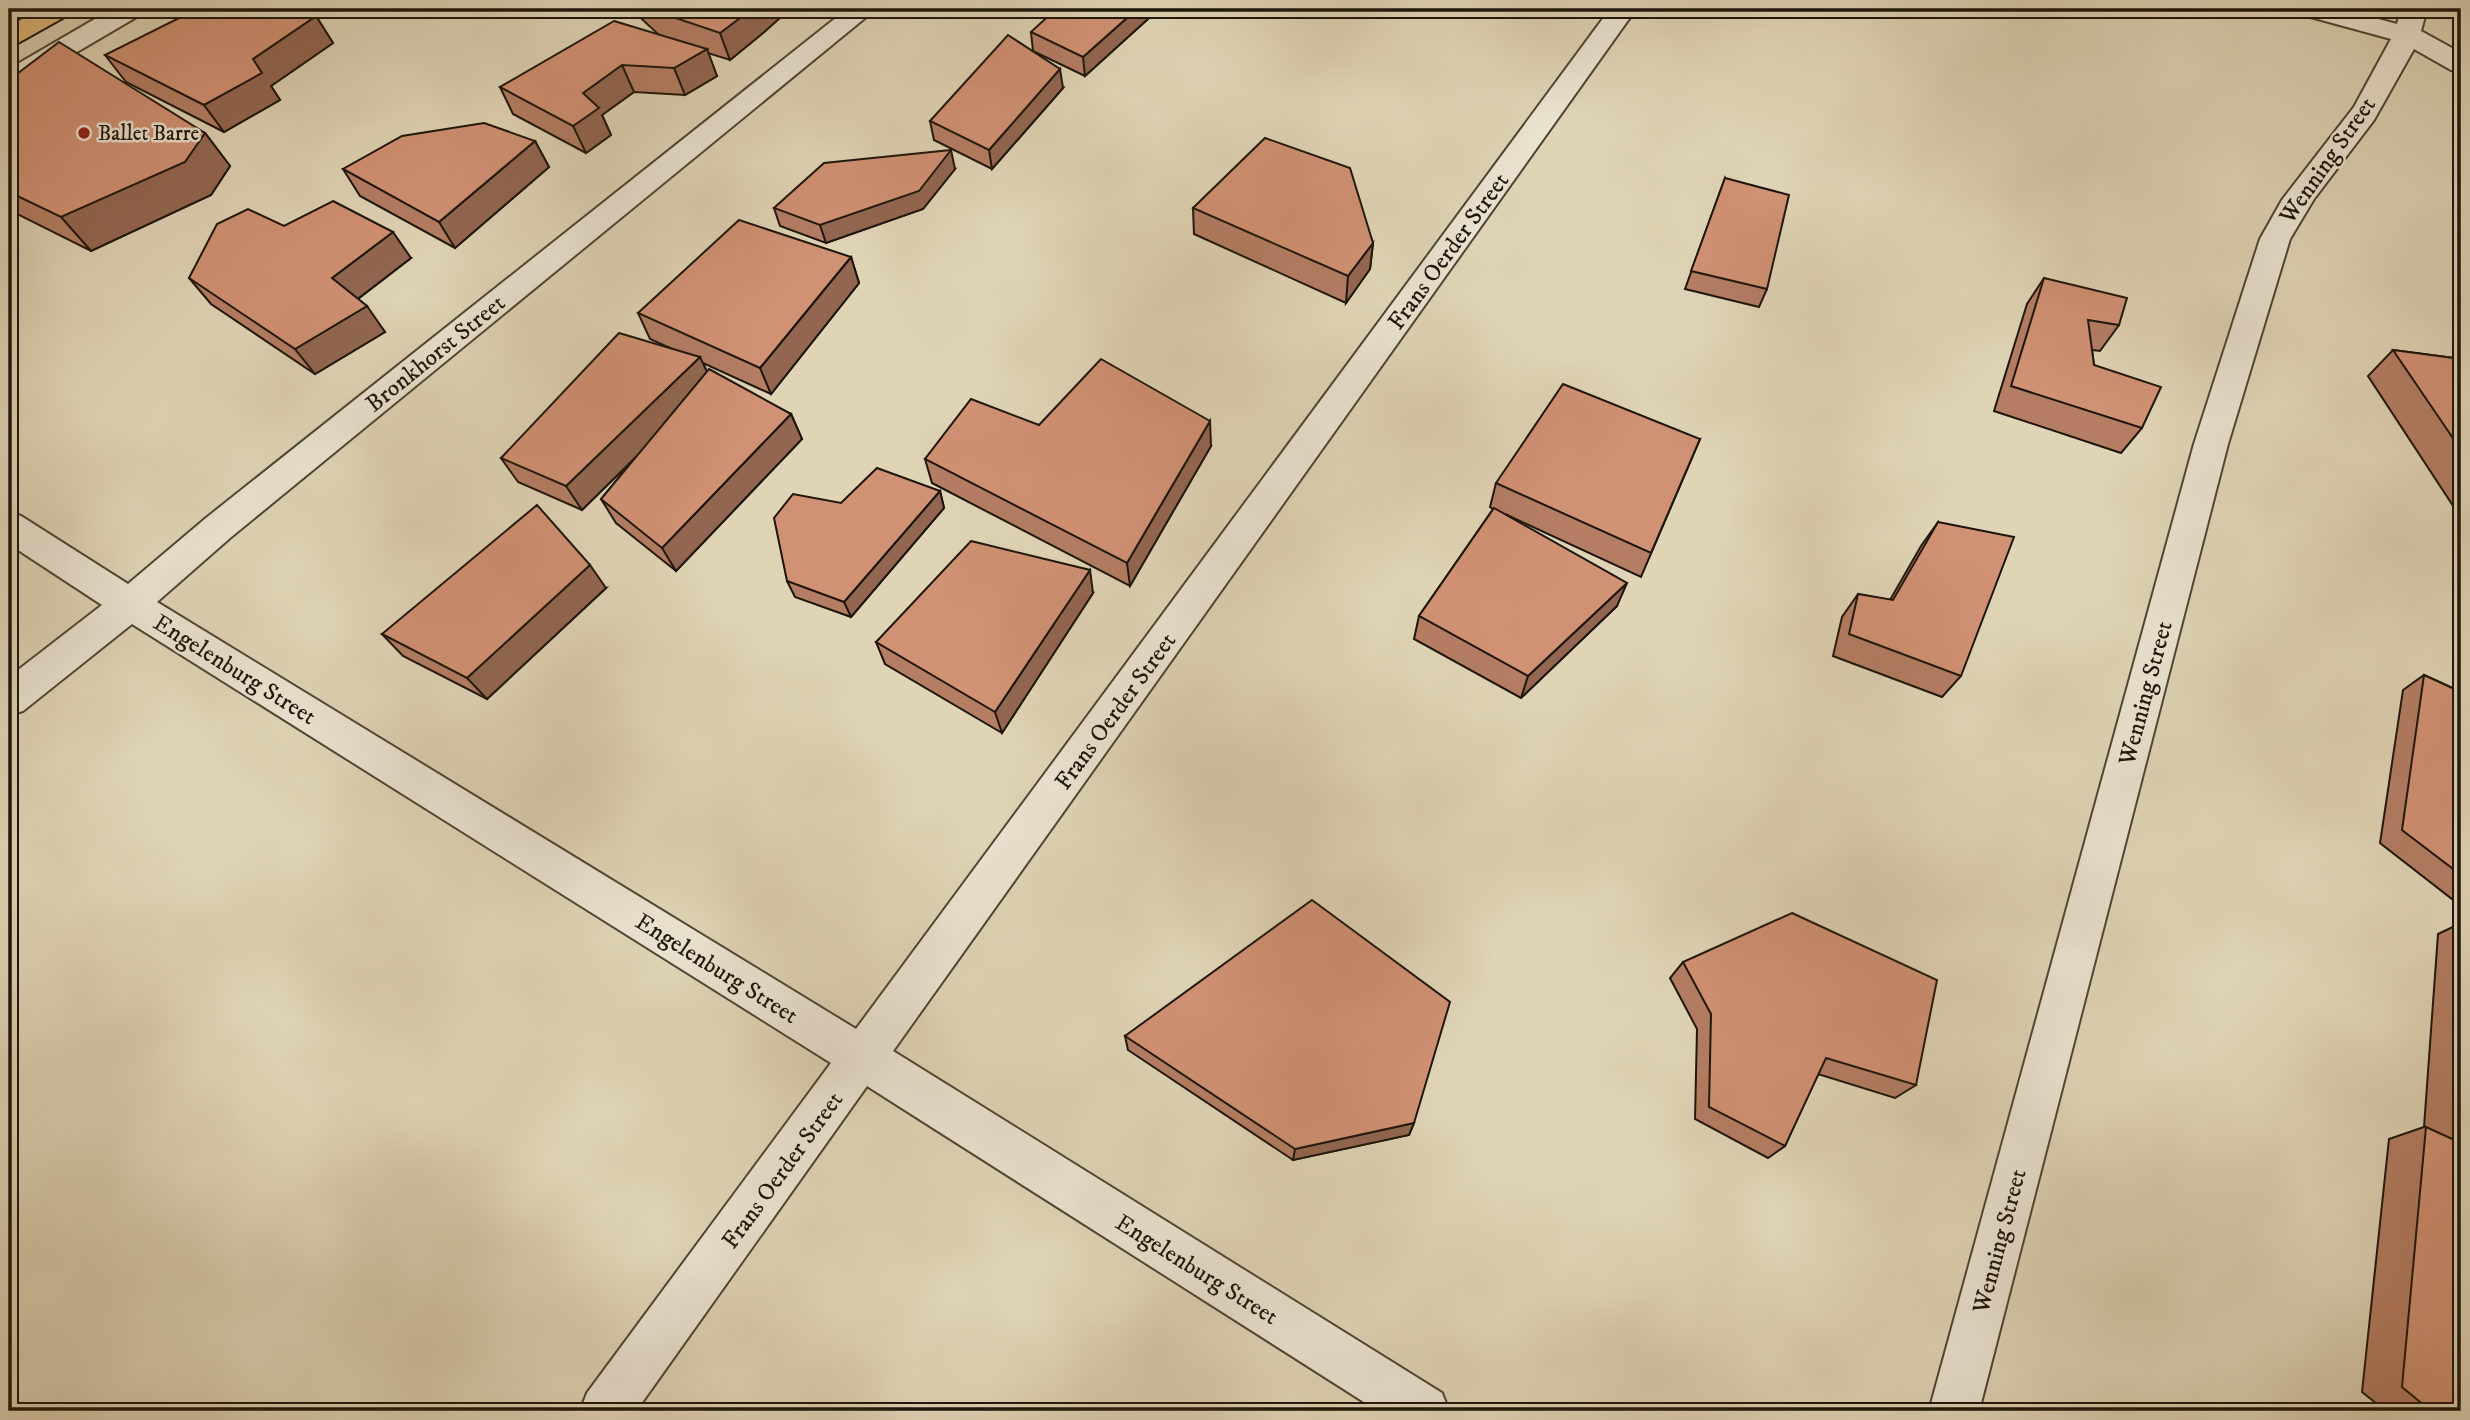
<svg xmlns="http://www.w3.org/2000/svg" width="2470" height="1420" font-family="'IM FELL DW Pica',serif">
	<rect width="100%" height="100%" fill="#dfd4b6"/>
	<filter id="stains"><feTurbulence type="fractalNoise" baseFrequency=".00286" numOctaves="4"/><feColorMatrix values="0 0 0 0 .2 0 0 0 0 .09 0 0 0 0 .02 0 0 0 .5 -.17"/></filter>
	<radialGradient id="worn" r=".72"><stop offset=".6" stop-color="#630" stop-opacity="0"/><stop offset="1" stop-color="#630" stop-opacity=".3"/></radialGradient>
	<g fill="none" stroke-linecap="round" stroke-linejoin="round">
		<defs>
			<g id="minor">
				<polygon points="112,9 144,9 140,15 19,86 9,88 9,69"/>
				<polygon points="847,9 876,9 230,538 157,602 856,1029 1610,9 1636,9 893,1051 1442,1393 1449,1411 1378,1411 867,1086 636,1411 580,1411 587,1393 831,1063 132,624 23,711 9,715 9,677 102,605 9,544 9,512 21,516 128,584 206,518"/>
				<polygon points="2299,9 2341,9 2397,24 2401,9 2427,9 2421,31 2461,53 2461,72 2451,70 2414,49 2374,120 2314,199 2290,239 2228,444 1979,1411 1929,1411 2194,444 2260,239 2282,200 2354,107 2391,39 2303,15"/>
			</g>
			<polygon id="major" points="40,9 72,9 68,15 18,43 9,45 9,26"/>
		</defs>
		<use href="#minor" stroke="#4e4536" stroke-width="4"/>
		<use href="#major" stroke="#1d150c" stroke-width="4"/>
		<use href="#minor" fill="#eae3d0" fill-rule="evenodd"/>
		<use href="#major" fill="#e0ba7b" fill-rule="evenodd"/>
	</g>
	<g fill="#b47d64" stroke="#1d150c" stroke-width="2">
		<polygon points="631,9 790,9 763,33 730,60 708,53 717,76 685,95 634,92 602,115 611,135 586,153 513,114 500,87 658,34"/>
		<polygon points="1159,9 1085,76 1033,51 1031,32"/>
		<polygon points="316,16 333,43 271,86 280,100 224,132 126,82 105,55"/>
		<polygon points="9,80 205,133 230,166 211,195 91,251 9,210"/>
		<polygon points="1063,88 992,169 934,140 930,121"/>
		<polygon points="535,141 549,167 455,248 360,196 343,169"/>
		<polygon points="955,169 923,209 826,243 780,226 774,208"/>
		<polygon points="1725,178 1767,289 1759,307 1685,289"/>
		<polygon points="1193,208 1373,243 1370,269 1346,303 1194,234"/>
		<polygon points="284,226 411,258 358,299 385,332 315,374 211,304 189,278"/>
		<polygon points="851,257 859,283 771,394 703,363 707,372 791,414 802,439 676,571 616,523 601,499 634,459 582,510 518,482 501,458 670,348 650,339 638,313"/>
		<polygon points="2044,278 2119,325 2100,351 2092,350 2094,365 2142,428 2121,453 1994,411 2027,304"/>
		<polygon points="2393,350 2461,359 2461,518 2368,376"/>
		<polygon points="1700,439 1641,577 1505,514 1617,606 1521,698 1414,639 1419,616 1493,509 1490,507 1496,483"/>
		<polygon points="1211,446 1130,586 932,483 925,459"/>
		<polygon points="940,491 944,508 851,617 795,597 787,581 841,503"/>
		<polygon points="1938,522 1961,676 1942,697 1833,656 1842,617 1858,594 1890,600 1921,546"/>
		<polygon points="606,588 487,699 403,656 382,634"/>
		<polygon points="1093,593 1002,733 885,664 876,642"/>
		<polygon points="2424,675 2461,692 2461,895 2452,899 2380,843 2403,690"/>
		<polygon points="2461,923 2461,1411 2386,1411 2362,1392 2389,1139 2424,1127 2438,934"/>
		<polygon points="1683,962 1916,1085 1895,1098 1818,1074 1785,1146 1768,1158 1695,1119 1697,1029 1670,978"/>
		<polygon points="1125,1036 1414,1123 1409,1135 1293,1160 1128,1050"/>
	</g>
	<g fill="#926651" stroke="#1d150c" stroke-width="2">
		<polygon points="752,9 790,9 763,33 730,60 720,33"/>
		<polygon points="1137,9 1159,9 1085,76 1083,57"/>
		<polygon points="316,16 333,43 271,86 280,100 224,132 204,105 253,59"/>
		<polygon points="707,49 717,76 685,95 674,68"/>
		<polygon points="622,65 634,92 602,115 611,135 586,153 573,126 583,93"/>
		<polygon points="1060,69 1063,88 992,169 989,150"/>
		<polygon points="205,133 230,166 211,195 91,251 61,217"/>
		<polygon points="535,141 549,167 455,248 439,222"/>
		<polygon points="951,150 955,169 923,209 826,243 820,225"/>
		<polygon points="393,232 411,258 351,304 332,278"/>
		<polygon points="1373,243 1370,269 1346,303 1348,276"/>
		<polygon points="851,257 859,283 771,394 760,368"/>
		<polygon points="367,306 385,332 315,374 295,349"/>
		<polygon points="700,357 712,382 582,510 566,486"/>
		<polygon points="791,414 802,439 676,571 662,548"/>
		<polygon points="1210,421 1211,446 1130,586 1127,563"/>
		<polygon points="940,491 944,508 851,617 844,602"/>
		<polygon points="590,565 606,588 487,699 467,678"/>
		<polygon points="1090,570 1093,593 1002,733 995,712"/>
		<polygon points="1627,583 1617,606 1521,698 1528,676"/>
		<polygon points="1414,1123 1409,1135 1293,1160 1295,1149"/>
	</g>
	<g fill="#d19174" stroke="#1d150c" stroke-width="2">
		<polygon points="197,9 277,9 316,16 253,59 262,73 204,105 105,55"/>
		<polygon points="649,9 752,9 720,33"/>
		<polygon points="1056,9 1137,9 1083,57 1031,32"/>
		<polygon points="614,21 707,49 674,68 622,65 583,93 599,108 573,126 500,87"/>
		<polygon points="1008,35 1060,69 989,150 930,121"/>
		<polygon points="59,42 205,133 185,162 61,217 9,192 9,80"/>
		<polygon points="484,123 535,141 439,222 343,169 402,136"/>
		<polygon points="1265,138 1350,168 1373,243 1348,276 1193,208"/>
		<polygon points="951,150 919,191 820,225 774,208 824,163"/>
		<polygon points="1725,178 1789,195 1767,289 1691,271"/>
		<polygon points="333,201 393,232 332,278 367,306 295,349 189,278 217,224 248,209 284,226"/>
		<polygon points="739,220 851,257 760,368 638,313"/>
		<polygon points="2044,278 2127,298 2119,325 2088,320 2094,365 2161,387 2142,428 2011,386"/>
		<polygon points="619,333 700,357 566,486 501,458"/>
		<polygon points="2393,350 2461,359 2461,450"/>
		<polygon points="1101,359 1210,421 1127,563 925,459 971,399 1039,425"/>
		<polygon points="709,369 791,414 662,548 601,499"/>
		<polygon points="1563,384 1700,439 1651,553 1496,483"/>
		<polygon points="877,468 940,491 844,602 787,581 774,518 793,494 841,503"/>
		<polygon points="537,505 590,565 467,678 382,634"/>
		<polygon points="1494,508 1627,583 1528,676 1419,616"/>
		<polygon points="1938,522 2014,537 1961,676 1849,634 1858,594 1893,600"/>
		<polygon points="971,541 1090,570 995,712 876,642"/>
		<polygon points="2424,675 2461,692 2461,875 2402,830"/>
		<polygon points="1312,900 1450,1002 1414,1123 1295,1149 1125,1036"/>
		<polygon points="1792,913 1937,980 1916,1085 1826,1058 1785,1146 1709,1107 1711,1014 1683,962"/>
		<polygon points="2426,1127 2461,1143 2461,1411 2431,1411 2402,1387"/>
	</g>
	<circle fill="#8f2418" stroke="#eae3d0" stroke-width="2.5" cx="84" cy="133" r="7"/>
	<g text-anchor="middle" stroke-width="5" stroke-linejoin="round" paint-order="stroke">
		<g font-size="21" fill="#1d150c" stroke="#eae3d0" text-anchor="start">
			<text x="98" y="140">Ballet Barre</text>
		</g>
		<g font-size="24" fill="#1d150c" stroke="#eae3d0">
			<text transform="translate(2327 160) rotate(-55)" y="8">Wenning Street</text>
			<text transform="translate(1448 251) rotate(-54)" y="8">Frans Oerder Street</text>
			<text transform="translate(435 353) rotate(-39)" y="8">Bronkhorst Street</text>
			<text transform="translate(235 669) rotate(32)" y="8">Engelenburg Street</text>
			<text transform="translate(2145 693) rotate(-75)" y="8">Wenning Street</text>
			<text transform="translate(1115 711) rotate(-54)" y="8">Frans Oerder Street</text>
			<text transform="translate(717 968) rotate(32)" y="8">Engelenburg Street</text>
			<text transform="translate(782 1170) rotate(-54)" y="8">Frans Oerder Street</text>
			<text transform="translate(1999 1241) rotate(-75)" y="8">Wenning Street</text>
			<text transform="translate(1197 1269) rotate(32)" y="8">Engelenburg Street</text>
		</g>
	</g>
	<rect width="2470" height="1420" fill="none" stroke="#dfd4b6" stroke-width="35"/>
	<rect x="10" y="10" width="2449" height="1399" fill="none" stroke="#1d150c" stroke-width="3.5"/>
	<rect x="18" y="18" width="2435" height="1385" fill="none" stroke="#1d150c" stroke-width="2"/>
	<rect width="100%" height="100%" filter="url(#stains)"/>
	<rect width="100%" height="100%" fill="url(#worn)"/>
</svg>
